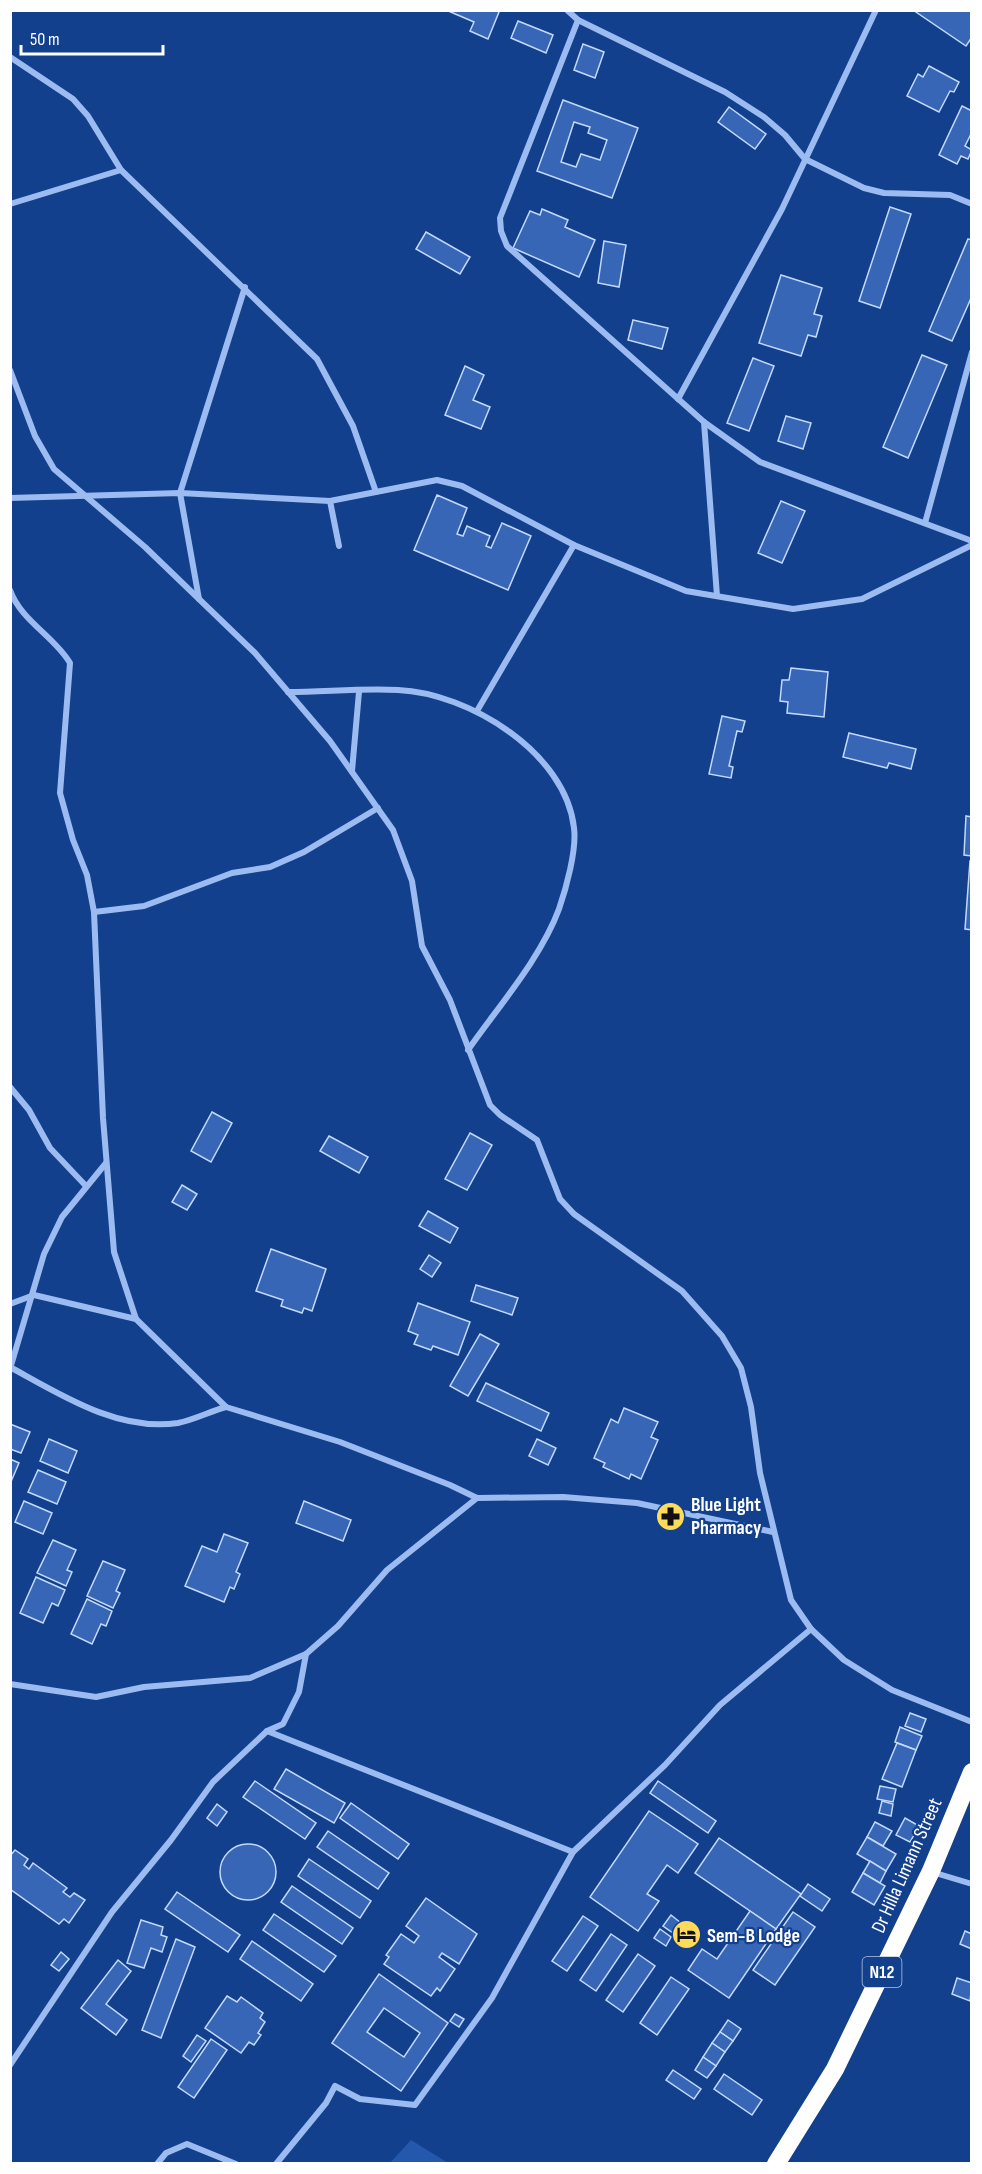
<svg xmlns="http://www.w3.org/2000/svg" width="982" height="2174" font-family="'Sofia Sans Condensed',sans-serif">
	<rect width="100%" height="100%" fill="#13408d"/>
	<polygon fill="#2458ad" points="411,2140 448,2163 390,2163"/>
	<g fill="#3666b5" stroke="#c3d9fc" stroke-width="1.5" fill-rule="evenodd">
		<polygon points="446,10 496,10 499,12 488,39 470,31 474,22"/>
		<polygon points="913,10 972,10 972,37 966,46"/>
		<polygon points="518,21 553,35 546,53 511,38"/>
		<polygon points="583,44 604,52 595,78 574,70"/>
		<polygon points="929,66 959,82 954,92 950,91 939,112 907,96 918,74 923,77"/>
		<path d="M563,100L638,128L612,198L537,171ZM574,122L590,127L588,133L607,140L600,160L581,154L576,167L561,162Z"/>
		<polygon points="962,106 972,111 972,132 965,146 972,150 968,159 961,156 957,164 939,155"/>
		<polygon points="729,107 766,134 755,149 718,122"/>
		<polygon points="890,207 911,214 880,308 859,301"/>
		<polygon points="542,209 568,220 565,227 595,240 579,277 513,248 530,211 540,215"/>
		<polygon points="426,232 470,257 460,274 416,249"/>
		<polygon points="968,239 972,240 972,296 952,341 929,331"/>
		<polygon points="604,241 626,245 619,287 598,283"/>
		<polygon points="781,275 822,288 814,314 822,316 816,337 808,335 801,356 759,343"/>
		<polygon points="633,320 668,328 662,349 628,340"/>
		<polygon points="922,355 947,365 908,458 883,447"/>
		<polygon points="753,358 774,366 749,431 727,423"/>
		<polygon points="465,366 484,375 473,400 490,407 481,429 445,415"/>
		<polygon points="786,416 811,423 803,449 778,441"/>
		<polygon points="437,495 467,508 457,534 463,536 467,526 490,536 486,546 491,548 502,523 531,536 508,590 414,550"/>
		<polygon points="781,501 805,511 782,563 758,553"/>
		<polygon points="791,668 828,672 824,717 787,713 788,702 780,701 782,680 789,680"/>
		<polygon points="722,716 745,721 742,732 737,731 729,766 733,767 731,778 709,774"/>
		<polygon points="849,733 916,749 911,769 889,763 887,768 843,757"/>
		<polygon points="966,816 972,817 972,856 964,855"/>
		<polygon points="970,861 972,861 972,930 965,929"/>
		<polygon points="212,1112 232,1123 211,1162 191,1151"/>
		<polygon points="470,1133 492,1145 467,1190 445,1179"/>
		<polygon points="329,1136 368,1157 359,1173 320,1151"/>
		<polygon points="182,1185 197,1194 187,1210 172,1202"/>
		<polygon points="428,1211 458,1228 450,1243 419,1226"/>
		<polygon points="271,1249 326,1269 312,1311 304,1308 302,1313 281,1306 283,1300 256,1291"/>
		<polygon points="429,1255 441,1263 432,1277 420,1269"/>
		<polygon points="476,1285 518,1298 512,1315 471,1301"/>
		<polygon points="418,1303 470,1322 458,1355 433,1346 431,1350 414,1344 418,1335 408,1331"/>
		<polygon points="480,1334 499,1344 468,1396 450,1386"/>
		<polygon points="486,1383 549,1413 541,1431 477,1401"/>
		<polygon points="624,1408 658,1422 651,1437 658,1440 641,1479 631,1474 629,1479 603,1467 605,1463 594,1458 611,1419 618,1423"/>
		<polygon points="10,1424 30,1432 21,1453 10,1449"/>
		<polygon points="49,1439 77,1451 68,1473 40,1461"/>
		<polygon points="537,1439 556,1448 548,1465 529,1456"/>
		<polygon points="10,1459 19,1463 10,1484"/>
		<polygon points="38,1470 66,1482 57,1504 28,1492"/>
		<polygon points="24,1501 52,1513 43,1534 15,1522"/>
		<polygon points="304,1501 351,1520 343,1541 296,1523"/>
		<polygon points="224,1534 248,1543 236,1572 240,1574 234,1589 230,1587 224,1602 185,1586 202,1546 217,1552"/>
		<polygon points="53,1540 76,1550 67,1570 72,1572 66,1586 37,1573"/>
		<polygon points="103,1561 125,1570 116,1591 120,1593 113,1608 87,1596"/>
		<polygon points="36,1577 65,1590 58,1606 52,1603 43,1623 20,1613"/>
		<polygon points="87,1599 112,1611 106,1626 101,1624 92,1644 71,1634"/>
		<polygon points="910,1713 926,1719 921,1732 905,1726"/>
		<polygon points="900,1727 922,1736 916,1750 895,1742"/>
		<polygon points="897,1743 916,1750 902,1787 882,1779"/>
		<polygon points="286,1769 345,1803 334,1823 274,1789"/>
		<polygon points="255,1781 316,1823 305,1839 243,1797"/>
		<polygon points="658,1781 716,1821 708,1833 650,1793"/>
		<polygon points="880,1786 896,1789 893,1802 877,1799"/>
		<polygon points="882,1801 893,1804 891,1816 879,1813"/>
		<polygon points="351,1803 409,1844 398,1859 340,1818"/>
		<polygon points="217,1804 227,1812 217,1826 207,1818"/>
		<polygon points="649,1811 698,1844 678,1873 667,1865 647,1894 659,1901 638,1931 590,1897"/>
		<polygon points="905,1818 919,1826 910,1842 896,1835"/>
		<polygon points="875,1822 892,1831 883,1846 867,1837"/>
		<polygon points="328,1831 389,1873 378,1889 317,1847"/>
		<polygon points="867,1837 896,1854 886,1871 857,1854"/>
		<polygon points="719,1838 801,1894 776,1929 695,1873"/>
		<circle cx="248" cy="1872" r="28"/>
		<polygon points="15,1850 28,1859 24,1865 29,1869 33,1863 67,1888 63,1892 70,1897 74,1893 85,1900 69,1923 64,1919 59,1924 10,1889 10,1856"/>
		<polygon points="309,1859 371,1901 360,1918 298,1876"/>
		<polygon points="870,1861 886,1871 880,1883 863,1873"/>
		<polygon points="863,1873 885,1886 874,1905 852,1892"/>
		<polygon points="808,1884 830,1899 822,1911 800,1896"/>
		<polygon points="292,1886 353,1928 342,1944 281,1902"/>
		<polygon points="177,1892 240,1935 228,1952 165,1909"/>
		<polygon points="426,1898 477,1934 459,1964 442,1953 439,1957 455,1969 440,1991 437,1988 431,1996 384,1964 389,1957 386,1955 401,1934 414,1943 419,1936 406,1926"/>
		<polygon points="750,1911 776,1929 729,1998 688,1970 702,1949 717,1959"/>
		<polygon points="793,1912 815,1927 775,1985 753,1970"/>
		<polygon points="274,1914 336,1956 324,1972 263,1930"/>
		<polygon points="671,1915 681,1923 673,1933 663,1926"/>
		<polygon points="583,1916 598,1926 567,1971 552,1961"/>
		<polygon points="141,1920 163,1927 161,1935 167,1937 162,1952 151,1948 144,1968 127,1963"/>
		<polygon points="660,1929 671,1937 666,1946 654,1938"/>
		<polygon points="965,1931 972,1934 972,1949 960,1944"/>
		<polygon points="611,1934 627,1945 596,1991 580,1980"/>
		<polygon points="176,1939 195,1947 161,2038 142,2030"/>
		<polygon points="252,1941 313,1984 301,2001 240,1959"/>
		<polygon points="61,1952 69,1959 59,1971 51,1965"/>
		<polygon points="638,1954 655,1966 623,2012 606,2000"/>
		<polygon points="118,1960 131,1971 106,2004 127,2020 116,2035 81,2008"/>
		<path d="M379,1974L448,2023L401,2091L332,2043ZM384,2008L420,2033L404,2057L367,2032Z"/>
		<polygon points="671,1977 689,1989 657,2035 640,2023"/>
		<polygon points="957,1978 972,1983 970,2001 952,1994"/>
		<polygon points="227,1996 237,2002 241,1997 263,2013 260,2018 265,2022 258,2033 261,2035 254,2045 249,2042 241,2053 205,2028"/>
		<polygon points="455,2014 464,2019 459,2027 450,2021"/>
		<polygon points="728,2020 741,2029 733,2041 720,2032"/>
		<polygon points="720,2032 733,2041 725,2052 712,2043"/>
		<polygon points="197,2035 206,2041 191,2062 183,2056"/>
		<polygon points="211,2039 227,2050 194,2098 178,2087"/>
		<polygon points="712,2043 725,2052 716,2066 703,2057"/>
		<polygon points="703,2057 716,2066 707,2078 695,2070"/>
		<polygon points="673,2070 701,2089 694,2099 666,2080"/>
		<polygon points="724,2074 762,2100 752,2115 714,2089"/>
	</g>
	<g fill="none" stroke-linecap="round" stroke-linejoin="round">
		<g stroke="#9cbcf1" stroke-width="6">
			<polyline points="567,10 578,20 500,218 501,231 507,246 704,422 760,462 972,541"/>
			<polyline points="578,20 725,92 764,117 785,135 805,159 864,188 884,193 950,195 972,204"/>
			<polyline points="10,57 73,99 88,116 121,170 317,359 353,426 376,492"/>
			<polyline points="10,204 121,170"/>
			<polyline points="10,370 35,436 54,469 145,547 255,653 330,741 393,830 412,881 422,946 450,1000 490,1105 500,1115 537,1140 560,1199 574,1214 682,1291 722,1336 741,1368 751,1407 760,1473 791,1600 811,1629 844,1660 892,1690 972,1722"/>
			<polyline points="678,399 782,209 876,10"/>
			<polyline points="704,422 717,596"/>
			<polyline points="10,498 180,493 330,501 437,480 462,486 574,545 686,591 793,609 862,599 972,545"/>
			<polyline points="330,501 339,546"/>
			<polyline points="925,523 972,352"/>
			<path d="M10,590C21,621 54,636 70,663L60,793L73,840L87,875L94,912L103,1118L114,1252L136,1319L226,1407L340,1442L450,1485L477,1498L563,1497L637,1503L773,1532"/>
			<polyline points="199,599 180,493 245,287"/>
			<path d="M288,692C324,692 362,688 398,690C469,693 566,753 574,828C577,849 566,889 559,909C541,958 498,1007 468,1050"/>
			<polyline points="477,711 574,545"/>
			<polyline points="352,771 359,692"/>
			<polyline points="94,912 144,906 232,873 270,867 304,852 378,808"/>
			<polyline points="10,1087 29,1110 50,1148 86,1186"/>
			<polyline points="10,1304 34,1295 136,1319"/>
			<path d="M10,1367C61,1395 118,1432 178,1423C194,1420 211,1411 226,1407"/>
			<polyline points="10,1369 44,1254 62,1217 106,1163"/>
			<polyline points="10,1684 96,1697 144,1687 250,1678 306,1654"/>
			<polyline points="267,1731 573,1852"/>
			<polyline points="932,1872 972,1884"/>
			<polyline points="10,2065 112,1912 171,1840 213,1782 267,1731 283,1724 299,1692 306,1654 338,1626 387,1570 477,1498"/>
			<polyline points="157,2164 166,2153 187,2144 236,2164"/>
			<polyline points="276,2164 326,2103 335,2086 360,2099 415,2105 492,1998 573,1852 665,1765 720,1705 811,1629"/>
		</g>
		<polyline stroke="#fff" stroke-width="18" points="776,2164 835,2069 931,1871 972,1772"/>
	</g>
	<defs>
		<symbol id="pharmacy-disc" viewBox="-11 -11 22 22"><circle r="9.5" fill="#ffdb5c" stroke="#13408d"/><path d="M-2-6h4v4h4v4h-4v4h-4v-4h-4v-4h4Z" fill="#111"/></symbol>
		<symbol id="hotel-disc" viewBox="-11 -11 22 22"><circle r="9.5" fill="#ffdb5c" stroke="#13408d"/><path d="M-6-4.5h1.5V1H6V5H4.5V3h-9V5H-6ZM-4 0a1.8 1.8 0 1 1 3.6 0ZM.5 0V-2.5h3Q6-2.5 6 0Z" fill="#111"/></symbol>
	</defs>
	<g fill-rule="evenodd">
		<use href="#pharmacy-disc" x="654" y="1500" width="33" height="33"/>
		<use href="#hotel-disc" x="670" y="1918" width="33" height="33"/>
	</g>
	<g text-anchor="middle" stroke-width="4.5" stroke-linejoin="round" paint-order="stroke">
		<rect fill="#13408d" stroke="#b8c6dd" stroke-width="1.5" x="862.5" y="1957" width="39" height="30" rx="4.5"/>
		<g font-size="18" font-weight="bold" fill="#fff">
			<text x="882" y="1978">N12</text>
		</g>
		<g font-size="20" font-weight="bold" fill="#fff" stroke="#13408d" text-anchor="start">
			<text x="691" y="1511">Blue Light<tspan x="691" dy="23">Pharmacy</tspan></text>
			<text x="707" y="1942">Sem-B Lodge</text>
		</g>
		<g font-size="20" fill="#fff" stroke="#13408d">
			<text transform="translate(906 1865) rotate(-66)" y="7">Dr Hilla Limann Street</text>
		</g>
	</g>
	<rect width="982" height="2174" fill="none" stroke="#ffffff" stroke-width="24"/>
	<path d="M21 45v9h142v-9" fill="none" stroke="#ffffff" stroke-width="3"/>
	<text x="30" y="45" font-size="18" fill="#ffffff" stroke="#13408d" stroke-width="4.5" paint-order="stroke">50 m</text>
</svg>
